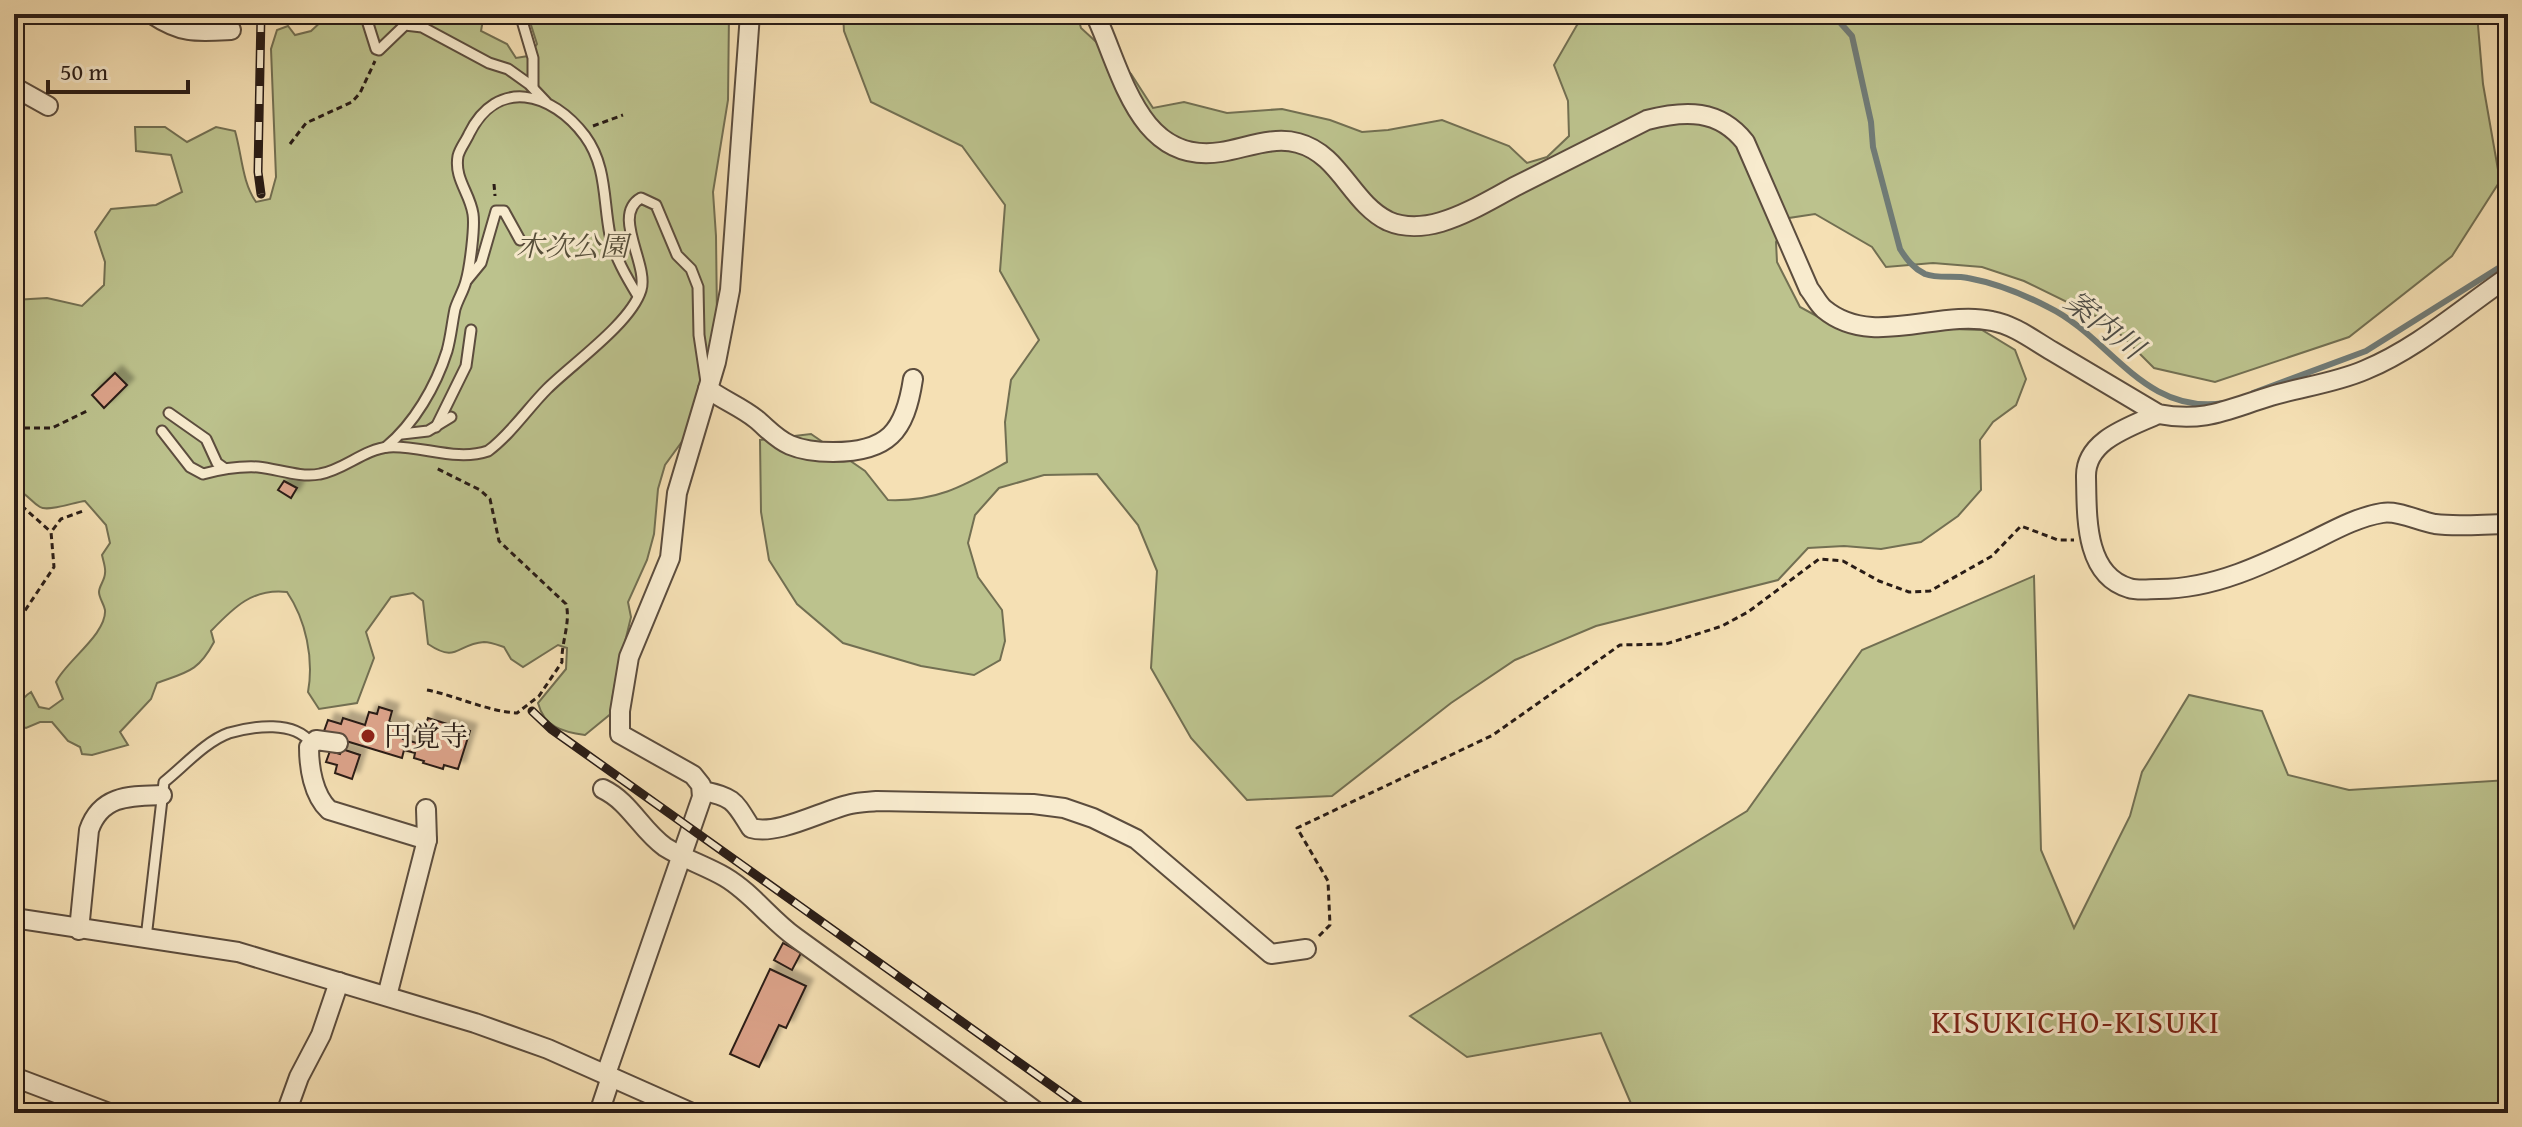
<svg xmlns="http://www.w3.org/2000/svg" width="2522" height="1127" font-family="'Gentium Book Plus','Noto Serif JP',serif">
	<defs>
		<filter id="shadow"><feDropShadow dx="7" dy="-7" stdDeviation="2" flood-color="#0004"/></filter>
	</defs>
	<rect width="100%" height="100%" fill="#f5e0b4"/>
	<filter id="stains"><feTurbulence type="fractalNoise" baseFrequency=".0025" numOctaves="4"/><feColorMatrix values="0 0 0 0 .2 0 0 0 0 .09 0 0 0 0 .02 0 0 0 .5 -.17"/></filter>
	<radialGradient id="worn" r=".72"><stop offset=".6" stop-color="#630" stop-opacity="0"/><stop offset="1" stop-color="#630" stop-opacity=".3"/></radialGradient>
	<g fill="#bcc28d" stroke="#726f52" stroke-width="2">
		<path d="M323,14H484L481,31L507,44L516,58L528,56L537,44L531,25L535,15L538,14H729L728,100L713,192L716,236L717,318L712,352L686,436L665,465L658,489L654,534L647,560L628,602L631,617L624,646L625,657L616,678L612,700L613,712L585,735C563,732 544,727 538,703L566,669L567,648L558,645L523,667L511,659L504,647C498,645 490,642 484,642C456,644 458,664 428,644L423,601L413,593L391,597L366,632L374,658L357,703L319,709L308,692C314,659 306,620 287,592C253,588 234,607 211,631L214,642C198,672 187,672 157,683L151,699L120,732L128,745L92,755L82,754L80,747L68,741L52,722H40L26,728L20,726C16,713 19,699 31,692L39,707L49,709L63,699L56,682C65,662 107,634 105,610C104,604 99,598 99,592C99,586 105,580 105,573C106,568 103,560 102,555L110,543L106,525L85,501C75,502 48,512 40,507C30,501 28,494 14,488V300L47,298L82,306L104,285L105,262L95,232L111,209L156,205L182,192L171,155L136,151L135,127H165L187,142L216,127L235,131C242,155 242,182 256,202L270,199L276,177L271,49L277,30L288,26L295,35L311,31L324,19Z"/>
		<path d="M843,14H1077L1081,28L1131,74L1153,108L1184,102L1227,113L1282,109L1330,120L1362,132L1388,130L1442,120L1509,146L1527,163L1547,157L1569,136L1568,101L1554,65L1577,25L1586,14H2477L2483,84L2500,181L2452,256L2349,337L2215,382L2154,368L2108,322L2024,281L1982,267L1933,263L1886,267L1872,247L1815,214L1789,218L1776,242L1777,262L1800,307L1842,330L1876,334L1925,328L1982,330L2015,350L2026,379L2016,405L1993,422L1980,440L1981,490L1958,516L1921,542L1881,549L1844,546L1808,548L1778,580L1596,626L1515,660L1451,703L1332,796L1247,800L1191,738L1151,668L1157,571L1138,525L1097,474L1044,475L999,488L975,515L968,543L978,577L1002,610L1005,641L1000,660L974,675L921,666L843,643L797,604L769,560L761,512L760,440L811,434L865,471L888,500C937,502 965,485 1007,462L1005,422L1011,380L1039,340L1000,271L1005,205L962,146L871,102L844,31Z"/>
		<polygon points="2034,576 2041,850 2074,928 2130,816 2142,772 2189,695 2262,711 2288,775 2349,790 2508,780 2508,1113 1635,1113 1601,1033 1467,1057 1410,1016 1747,811 1862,650"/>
	</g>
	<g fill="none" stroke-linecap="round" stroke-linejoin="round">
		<g stroke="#707b77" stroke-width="6">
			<path d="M1829,14L1836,18L1852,36L1871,122L1873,147L1900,249C1907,260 1913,268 1925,274C1938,279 1955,275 1968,278C1995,283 2023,294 2048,307C2110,337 2143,415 2224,403"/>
			<polyline points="2253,393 2366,351 2508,262"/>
		</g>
	</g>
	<g fill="#dca38a" stroke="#291c16" stroke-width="2" filter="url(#shadow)">
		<polygon points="115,373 127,385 104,408 92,395"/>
		<polygon points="284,481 297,488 291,498 278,490"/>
		<polygon points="379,707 392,711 389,722 407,728 403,739 420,744 428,718 470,731 458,769 444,765 443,769 423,763 424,761 414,758 415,753 404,750 402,758 323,734 328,720 341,724 343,718 365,725 369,712 377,714"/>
		<polygon points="342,749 360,755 352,779 335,773 337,765 326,762 330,751 340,754"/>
		<polygon points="783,943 801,953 792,970 774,960"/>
		<polygon points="770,969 806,986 786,1028 779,1025 759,1067 730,1054"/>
	</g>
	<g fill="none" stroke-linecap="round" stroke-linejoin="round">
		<defs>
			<g id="service">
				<polyline points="365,14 376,49 379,50 405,25 422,27 489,63 508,69 529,84 546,102"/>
				<polyline points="520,14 533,58 533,87"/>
				<polyline points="467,280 481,263 496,211 504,211 520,240"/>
				<polyline points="169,413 206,439 217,463 224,468"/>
				<polyline points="436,427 466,366 471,330"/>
				<path d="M162,431L190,467L203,474C221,469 239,466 258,467C278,469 300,478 320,474C344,470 364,449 389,447C421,445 456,462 488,451C510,435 528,408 547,389C572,364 631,323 641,290C649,264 611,215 641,198L656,205L677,255L691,269L698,287L699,335L706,382"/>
				<polyline points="402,434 428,431 451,417"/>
				<path d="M386,447C414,424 436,386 447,351C451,337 452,323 455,309C458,299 464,290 466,281C470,267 475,227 473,214C470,193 454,179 458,156C460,148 466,141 469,134C497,77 552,92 585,136C607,166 603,200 610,235C614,256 627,278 638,296"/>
				<path d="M146,938L164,782C183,767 206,741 229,733C254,726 294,720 311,743"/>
			</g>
			<g id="minor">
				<path d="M152,14C182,34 197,32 231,30"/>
				<path d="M1095,14C1122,71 1138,165 1221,152C1246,148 1273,136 1298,143C1340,154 1351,203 1388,221C1404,228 1424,227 1441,222C1468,214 1493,198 1518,185C1561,163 1604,142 1647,120C1685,110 1719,109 1745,142L1809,289C1814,295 1818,304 1824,309C1872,349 1938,309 1992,321C2014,325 2033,340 2052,351C2087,372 2123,393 2158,414C2205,423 2228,409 2271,396C2301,387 2335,383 2365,370C2418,348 2461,309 2508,277"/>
				<polyline points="14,87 48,106"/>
				<path d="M708,389C723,400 741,407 756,419C767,428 776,439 790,445C804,451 817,452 833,452C888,452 905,432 913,379"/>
				<path d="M2158,414C2130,427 2085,440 2086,477C2087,515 2084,575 2129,588C2138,591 2149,589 2159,589C2214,589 2265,564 2314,540C2336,529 2358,517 2382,513C2398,510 2418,521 2435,524C2458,527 2484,524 2508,524"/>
				<path d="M338,743L316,740L309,747C309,767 313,795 329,810L427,840"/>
				<path d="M603,789C630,802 641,830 665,847C684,859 706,866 725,877C752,893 770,919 795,937C876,996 958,1053 1038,1113"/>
				<path d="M703,791C735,797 735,803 751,828C778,836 823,810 851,804C860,802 869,802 877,801L1033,804L1064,808L1093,818L1136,839L1271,954L1306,949"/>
				<polyline points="14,918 238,952 475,1023 548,1049 692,1113"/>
				<path d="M79,930L89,830C101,795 130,796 162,795"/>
				<polyline points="387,996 427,840 426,809"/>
				<polyline points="606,1074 702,797 701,785 693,775 620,734 620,711 629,657 670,558 677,493 716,362 730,290 750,14"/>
				<polyline points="14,1077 109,1113"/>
				<polyline points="286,1113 299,1077 321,1035 339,982"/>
				<polyline points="599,1113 611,1077"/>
			</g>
		</defs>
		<use href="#service" stroke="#5c4d3e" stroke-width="13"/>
		<use href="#minor" stroke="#5c4d3e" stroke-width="22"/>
		<g stroke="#291c16" stroke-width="3" stroke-dasharray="6 4" stroke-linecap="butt">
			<polyline points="593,126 623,115"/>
			<polyline points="290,144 306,123 352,102 360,93 375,61"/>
			<polyline points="494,184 495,196"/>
			<polyline points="14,428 52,428 87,411"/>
			<polyline points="14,499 51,532"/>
			<polyline points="14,627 54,567 51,532 61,519 83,511"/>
			<path d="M427,690C457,696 486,711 517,713L539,696L562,662C561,643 571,622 566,604L499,541L490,499L480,490L436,468"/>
			<polyline points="1319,936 1330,925 1328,881 1297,828 1493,735 1620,645 1666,644 1722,626 1748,612 1819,559 1843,561 1879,581 1909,592 1930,591 1992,556 2021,526 2058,540 2074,540"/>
		</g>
		<use href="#service" stroke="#f8ebce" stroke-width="9"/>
		<use href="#minor" stroke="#f8ebce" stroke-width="18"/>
		<defs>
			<g id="rail">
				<polyline points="261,14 258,172 261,194"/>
				<polyline points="532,711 551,729 1090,1113"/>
			</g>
		</defs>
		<use href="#rail" stroke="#291c16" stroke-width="9"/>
		<use href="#rail" stroke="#f8ebce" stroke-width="6" stroke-dasharray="18" stroke-linecap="butt"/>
	</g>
	<circle fill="#8f2418" stroke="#f8ebce" stroke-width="3" cx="368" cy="736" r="8"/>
	<g text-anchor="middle" stroke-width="6" stroke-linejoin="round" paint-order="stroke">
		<g font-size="28" font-style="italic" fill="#554e3a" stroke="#f8ebce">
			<text x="572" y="256">木次公園</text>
		</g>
		<g font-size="28" fill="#291c16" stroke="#f8ebce" text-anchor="start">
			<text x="384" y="746">円覚寺</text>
		</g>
		<g font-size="30" font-style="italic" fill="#4d4c46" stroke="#f8ebce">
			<text transform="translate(2104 325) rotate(38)" y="10">案内川</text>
		</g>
		<g font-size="32" letter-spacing="2" fill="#7a1f14" stroke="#f8ebce">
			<text x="2076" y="1033">KISUKICHO-KISUKI</text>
		</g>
	</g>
	<rect width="2522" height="1127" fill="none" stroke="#f5e0b4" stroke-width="48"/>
	<rect x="16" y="16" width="2490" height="1095" fill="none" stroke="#291c16" stroke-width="4"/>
	<rect x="24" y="24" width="2474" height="1079" fill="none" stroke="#291c16" stroke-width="2"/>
	<path d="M48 80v12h140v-12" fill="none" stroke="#291c16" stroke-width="4"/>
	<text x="60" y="80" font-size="24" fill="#291c16" stroke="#f8ebce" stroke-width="6" paint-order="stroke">50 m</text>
	<rect width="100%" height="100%" filter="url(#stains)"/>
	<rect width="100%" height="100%" fill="url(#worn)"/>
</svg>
